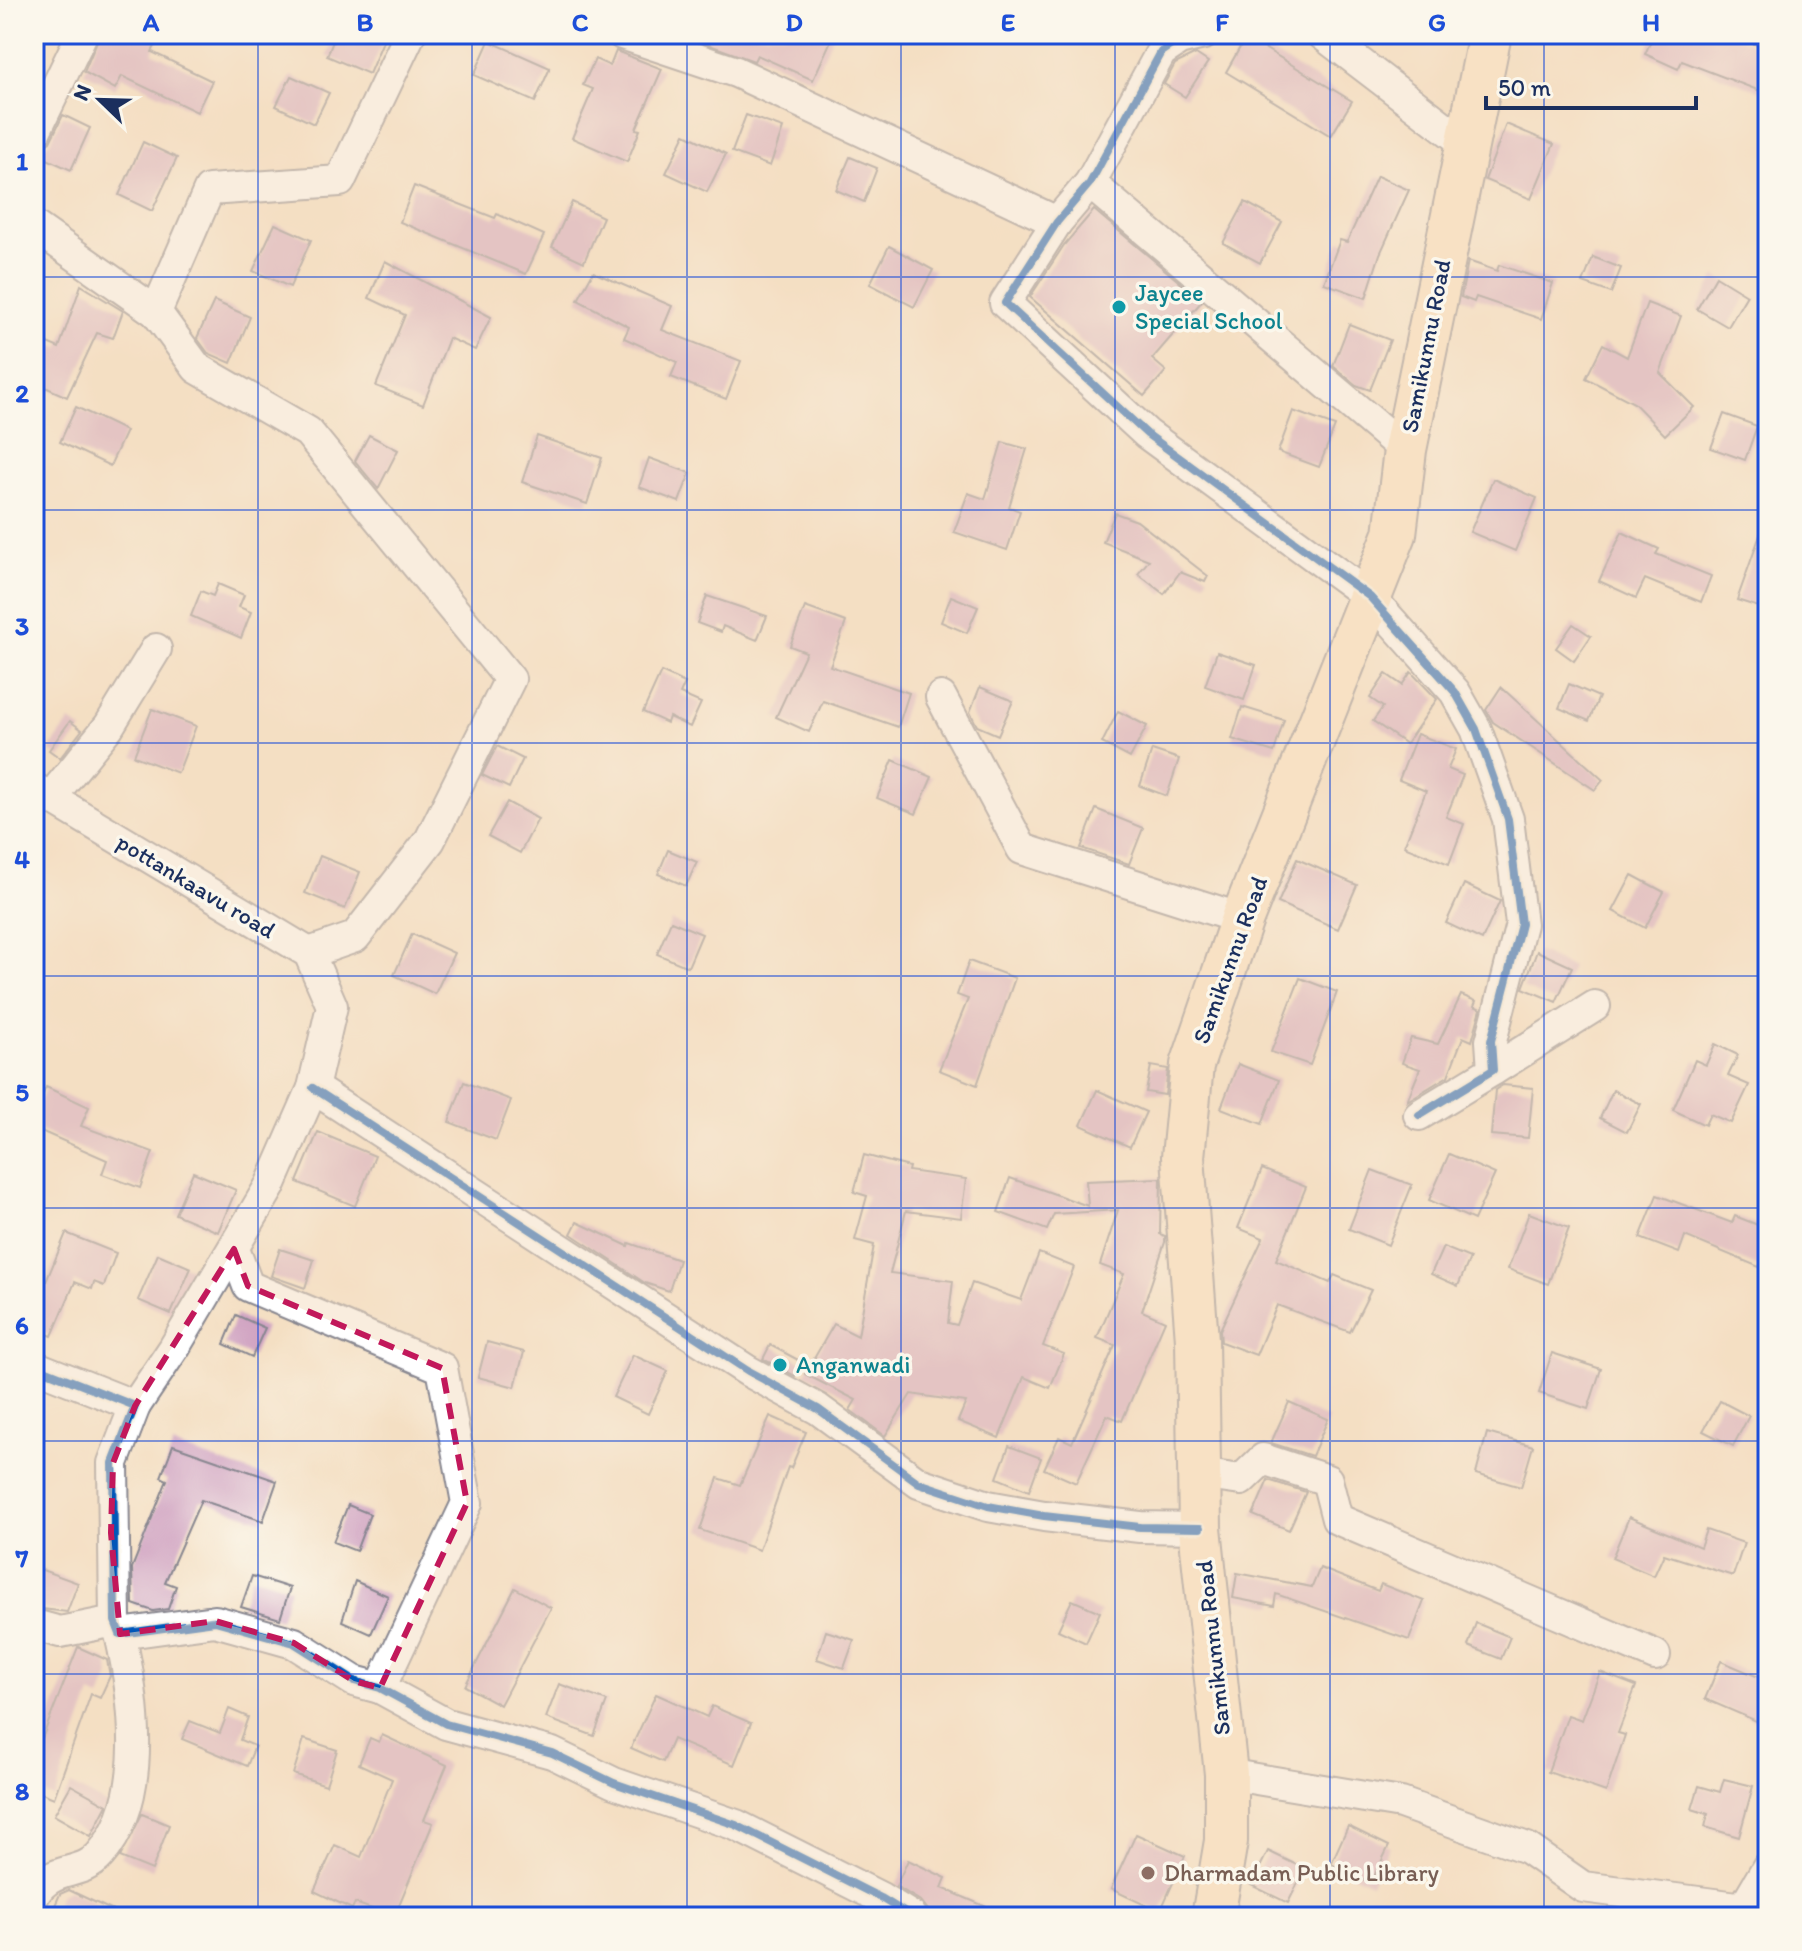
<svg xmlns="http://www.w3.org/2000/svg" width="1802" height="1951" font-family="Itim,sans-serif">
	<rect width="100%" height="100%" fill="#fbf7ec"/>
	<filter id="ink" filterUnits="userSpaceOnUse"><feTurbulence type="fractalNoise" baseFrequency=".0125" numOctaves="2"/><feDisplacementMap in="SourceGraphic" scale="16" xChannelSelector="R" yChannelSelector="G"/><feConvolveMatrix kernelMatrix="1 2 1 2 8 2 1 2 1" color-interpolation-filters="sRGB"/></filter>
	<filter id="wash" filterUnits="userSpaceOnUse"><feTurbulence type="fractalNoise" baseFrequency=".006" numOctaves="4" result="noise"/><feDisplacementMap in="SourceGraphic" scale="32" xChannelSelector="R" yChannelSelector="G"/><feGaussianBlur stdDeviation="1.8" result="paint"/><feColorMatrix in="noise" values="0 0 0 0 0 0 0 0 0 0 0 0 0 0 0 0 0 1.4 0 .05"/><feComposite in="paint" operator="in"/></filter>
	<g filter="url(#wash)">
		<rect width="100%" height="100%" fill="#f4dfc3"/>
		<g id="blocks">
			<g fill="#d1a5c3">
				<polygon points="100,34 161,34 152,52 212,81 197,112 122,76 115,89 84,72"/>
				<polygon points="336,34 386,34 369,74 327,56"/>
				<polygon points="679,34 834,34 813,80 757,55 754,61"/>
				<polygon points="1654,34 1727,34 1768,49 1768,68 1760,91 1682,61 1678,69 1645,54"/>
				<polygon points="1246,37 1352,101 1331,136 1226,72"/>
				<polygon points="489,41 550,68 535,102 474,75"/>
				<polygon points="616,51 662,69 636,129 640,130 627,162 572,138 593,89 583,85 595,59 610,66"/>
				<polygon points="1196,54 1208,62 1185,97 1164,84 1175,64"/>
				<polygon points="291,76 329,93 314,124 276,106"/>
				<polygon points="63,115 90,128 71,170 34,153 50,142"/>
				<polygon points="746,115 783,128 770,166 732,152"/>
				<polygon points="1506,124 1554,144 1531,199 1485,180"/>
				<polygon points="685,134 726,154 707,192 666,173"/>
				<polygon points="143,142 177,158 152,211 119,195"/>
				<polygon points="850,157 877,168 864,202 836,190"/>
				<polygon points="1377,176 1409,190 1380,254 1366,298 1324,283 1340,240 1347,242"/>
				<polygon points="414,186 495,218 497,214 544,235 526,274 400,222"/>
				<polygon points="572,202 603,217 584,262 552,247"/>
				<polygon points="1245,202 1282,222 1260,263 1223,243"/>
				<polygon points="1094,210 1202,301 1152,359 1166,371 1144,396 1030,297 1064,245"/>
				<polygon points="275,224 311,240 290,287 253,271"/>
				<polygon points="889,246 933,270 914,307 870,284"/>
				<polygon points="1593,257 1621,268 1611,293 1583,283"/>
				<polygon points="385,261 491,317 475,350 449,338 423,405 376,386 405,315 369,298"/>
				<polygon points="1468,261 1497,271 1499,265 1553,283 1541,319 1476,297 1474,302 1461,297"/>
				<polygon points="593,272 672,306 662,330 741,361 726,399 671,377 677,362 624,338 629,327 578,300"/>
				<polygon points="1716,276 1747,295 1728,327 1697,309"/>
				<polygon points="81,285 123,311 113,338 97,333 67,397 34,382 34,354 40,340 59,348"/>
				<polygon points="214,301 250,317 231,363 208,353 197,338"/>
				<polygon points="1647,303 1681,316 1660,373 1694,407 1665,435 1634,403 1586,378 1603,344 1627,357"/>
				<polygon points="1349,324 1390,340 1370,390 1356,385 1333,366"/>
				<polygon points="76,407 126,431 110,466 60,442"/>
				<polygon points="1293,411 1335,426 1319,467 1278,452"/>
				<polygon points="1724,414 1757,426 1745,460 1711,448"/>
				<polygon points="369,435 398,450 378,489 355,461"/>
				<polygon points="537,436 602,458 587,504 522,482"/>
				<polygon points="1002,442 1027,449 1009,507 1020,511 1007,550 954,532 968,493 985,499"/>
				<polygon points="649,458 690,473 679,502 639,487"/>
				<polygon points="1493,479 1537,498 1515,551 1470,532"/>
				<polygon points="1115,513 1137,521 1208,576 1205,582 1180,572 1164,594 1138,574 1149,560 1103,542"/>
				<polygon points="1765,521 1768,522 1768,610 1737,600"/>
				<polygon points="1622,532 1659,549 1656,554 1711,576 1701,602 1645,579 1636,598 1599,581"/>
				<polygon points="218,584 244,595 239,607 251,612 241,638 191,616 201,591 213,596"/>
				<polygon points="707,596 767,616 757,640 723,626 721,632 697,623"/>
				<polygon points="951,596 978,607 967,633 941,622"/>
				<polygon points="805,607 846,622 830,666 909,693 898,727 823,701 809,732 776,717 806,652 790,646"/>
				<polygon points="1573,624 1591,636 1574,661 1556,648"/>
				<polygon points="1217,652 1256,665 1244,700 1205,686"/>
				<polygon points="661,672 685,683 680,694 701,703 690,727 669,717 667,723 643,712"/>
				<polygon points="1411,672 1437,699 1406,744 1373,721 1383,707 1370,698 1386,674 1402,685"/>
				<polygon points="1569,684 1599,697 1589,721 1559,708"/>
				<polygon points="980,687 1013,701 998,735 977,726 970,712"/>
				<polygon points="1501,687 1603,780 1595,790 1493,722 1486,710"/>
				<polygon points="1242,707 1284,720 1274,752 1232,739"/>
				<polygon points="152,709 196,726 178,773 134,756"/>
				<polygon points="1118,711 1147,726 1130,758 1102,743"/>
				<polygon points="70,721 82,730 60,758 49,750"/>
				<polygon points="1417,734 1456,749 1448,769 1463,775 1446,817 1464,824 1449,864 1404,846 1426,791 1399,780"/>
				<polygon points="497,746 523,759 509,788 482,775"/>
				<polygon points="1152,750 1179,759 1167,796 1140,786"/>
				<polygon points="893,760 932,777 916,814 877,798"/>
				<polygon points="507,802 538,819 520,853 488,836"/>
				<polygon points="1096,809 1143,828 1129,864 1081,848"/>
				<polygon points="668,850 697,862 686,886 658,874"/>
				<polygon points="320,856 360,872 345,909 305,893"/>
				<polygon points="1297,859 1357,885 1338,929 1278,903"/>
				<polygon points="1632,875 1664,892 1645,928 1613,911"/>
				<polygon points="1464,884 1500,901 1482,940 1446,923"/>
				<polygon points="671,921 702,934 688,967 657,954"/>
				<polygon points="412,934 454,953 435,994 394,975"/>
				<polygon points="1537,951 1572,967 1556,1002 1523,988"/>
				<polygon points="969,961 1015,978 977,1085 939,1070 968,999 957,995"/>
				<polygon points="1300,978 1337,992 1310,1065 1271,1052"/>
				<polygon points="1461,995 1476,1001 1474,1006 1481,1009 1472,1041 1463,1037 1448,1076 1407,1101 1420,1069 1402,1063 1411,1038 1438,1044"/>
				<polygon points="1715,1044 1738,1055 1728,1076 1749,1085 1731,1123 1710,1114 1705,1125 1673,1110 1695,1060 1706,1065"/>
				<polygon points="1238,1064 1279,1080 1262,1124 1221,1108"/>
				<polygon points="1151,1066 1168,1069 1165,1095 1146,1092"/>
				<polygon points="464,1082 511,1100 496,1140 449,1122"/>
				<polygon points="1503,1085 1533,1088 1528,1138 1491,1135 1495,1090"/>
				<polygon points="46,1087 89,1107 81,1126 153,1152 140,1188 102,1174 107,1160 34,1128 34,1115"/>
				<polygon points="1097,1090 1146,1112 1130,1147 1081,1125"/>
				<polygon points="1613,1090 1641,1104 1627,1132 1600,1118"/>
				<polygon points="318,1132 375,1156 355,1206 297,1182"/>
				<polygon points="1449,1154 1495,1174 1474,1220 1429,1200"/>
				<polygon points="864,1155 909,1167 908,1171 966,1179 961,1218 906,1211 890,1273 953,1281 948,1323 957,1325 972,1283 1021,1300 1039,1253 1074,1267 1043,1346 1064,1354 1050,1388 1024,1377 999,1438 958,1421 966,1402 911,1394 885,1436 850,1410 856,1400 805,1374 834,1324 858,1336 874,1245 855,1240 867,1196 854,1192"/>
				<polygon points="1262,1169 1306,1187 1276,1260 1330,1283 1334,1275 1371,1290 1350,1332 1277,1305 1256,1355 1221,1342 1220,1330 1263,1238 1238,1228"/>
				<polygon points="1372,1170 1412,1185 1388,1245 1349,1229"/>
				<polygon points="193,1172 236,1190 218,1232 175,1214"/>
				<polygon points="1010,1178 1088,1206 1086,1181 1161,1178 1160,1234 1165,1236 1165,1242 1142,1311 1165,1321 1122,1421 1107,1415 1076,1483 1044,1469 1059,1437 1072,1443 1115,1345 1097,1338 1124,1274 1100,1265 1118,1210 1054,1214 1047,1230 998,1212"/>
				<polygon points="1657,1195 1732,1223 1735,1216 1768,1229 1768,1247 1759,1267 1685,1236 1679,1253 1640,1238"/>
				<polygon points="1529,1213 1569,1228 1548,1284 1508,1269"/>
				<polygon points="577,1222 628,1246 629,1243 679,1260 669,1291 645,1283 571,1234"/>
				<polygon points="66,1233 116,1253 104,1286 94,1282 92,1289 75,1282 52,1336 34,1329 34,1297 39,1299"/>
				<polygon points="1443,1247 1470,1258 1458,1286 1431,1274"/>
				<polygon points="280,1249 314,1260 305,1288 271,1276"/>
				<polygon points="158,1254 191,1268 171,1314 138,1300"/>
				<polygon points="236,1315 265,1328 252,1357 224,1344"/>
				<polygon points="487,1342 524,1352 515,1387 478,1377"/>
				<polygon points="770,1345 802,1362 795,1376 763,1359"/>
				<polygon points="1552,1353 1601,1369 1588,1409 1539,1393"/>
				<polygon points="633,1355 668,1371 648,1414 613,1397"/>
				<polygon points="1720,1401 1749,1416 1733,1446 1703,1431"/>
				<polygon points="1289,1402 1328,1419 1312,1456 1271,1443"/>
				<polygon points="770,1416 806,1432 791,1468 788,1467 759,1550 700,1530 718,1478 740,1485"/>
				<polygon points="1487,1433 1533,1446 1521,1487 1476,1474"/>
				<polygon points="173,1445 277,1481 263,1521 201,1500 165,1582 176,1586 168,1609 153,1611 133,1604 132,1568 167,1480 161,1477"/>
				<polygon points="1009,1446 1041,1458 1029,1491 997,1478"/>
				<polygon points="1268,1480 1306,1492 1289,1530 1253,1515"/>
				<polygon points="348,1505 370,1514 356,1551 333,1542"/>
				<polygon points="1629,1517 1700,1547 1706,1530 1744,1543 1733,1576 1664,1554 1654,1576 1612,1558"/>
				<polygon points="34,1567 78,1583 67,1612 34,1608"/>
				<polygon points="1320,1568 1378,1591 1381,1584 1424,1601 1409,1640 1276,1594 1274,1606 1233,1598 1237,1573 1312,1587"/>
				<polygon points="252,1576 290,1588 280,1619 241,1607"/>
				<polygon points="355,1581 388,1596 371,1634 342,1621"/>
				<polygon points="515,1588 551,1608 500,1705 465,1686"/>
				<polygon points="1072,1600 1100,1612 1086,1643 1058,1630"/>
				<polygon points="1476,1623 1510,1637 1501,1659 1468,1646"/>
				<polygon points="826,1631 854,1640 844,1668 817,1659"/>
				<polygon points="78,1647 107,1660 110,1676 100,1698 91,1694 54,1798 34,1790 34,1759"/>
				<polygon points="1721,1661 1768,1681 1768,1726 1705,1699"/>
				<polygon points="1600,1672 1636,1686 1618,1733 1625,1735 1606,1792 1548,1772 1568,1715 1582,1720"/>
				<polygon points="559,1684 607,1701 594,1736 546,1718"/>
				<polygon points="656,1694 707,1717 712,1706 751,1723 734,1765 673,1739 663,1762 631,1748"/>
				<polygon points="229,1709 248,1717 240,1740 255,1746 247,1766 182,1739 190,1721 220,1733"/>
				<polygon points="382,1735 447,1765 424,1820 433,1823 394,1917 355,1903 352,1909 314,1891 335,1845 361,1857 392,1779 359,1764 370,1738 379,1742"/>
				<polygon points="304,1739 337,1750 326,1785 293,1774"/>
				<polygon points="1724,1779 1753,1786 1739,1837 1705,1827 1708,1814 1692,1809 1699,1786 1720,1792"/>
				<polygon points="71,1785 107,1805 91,1836 54,1815"/>
				<polygon points="142,1814 169,1825 152,1870 120,1857"/>
				<polygon points="1348,1826 1389,1846 1371,1883 1331,1864"/>
				<polygon points="1136,1834 1185,1856 1160,1912 1111,1889"/>
				<polygon points="1268,1851 1305,1869 1288,1903 1251,1885"/>
				<polygon points="908,1860 946,1878 942,1888 1010,1917 941,1917 929,1911 922,1902 896,1886"/>
				<polygon points="69,1890 126,1917 50,1917 60,1894"/>
			</g>
		</g>
	</g>
	<g filter="url(#ink)">
		<use href="#blocks" fill-opacity="0" stroke="#888790" stroke-width="2"/>
		<g fill="none" stroke-linecap="round" stroke-linejoin="round">
			<defs>
				<g id="street">
					<polyline points="622,34 736,72 1057,222"/>
					<polyline points="1204,34 1179,40 1161,52 1090,183 1057,222 1005,303 1147,434 1370,597 1455,692 1476,729 1508,819 1521,924 1491,1041 1493,1070 1419,1115"/>
					<polyline points="1322,34 1466,144"/>
					<polyline points="34,134 82,34"/>
					<polyline points="1090,183 1405,450"/>
					<polyline points="34,226 156,312 209,190 340,181 410,34"/>
					<polyline points="156,312 197,368 308,432 510,679 430,840 355,937 309,953"/>
					<polyline points="941,697 1022,849 1242,919"/>
					<polyline points="34,788 309,953 332,1006 313,1088 270,1186 174,1348 135,1406"/>
					<polyline points="51,797 109,726 156,649"/>
					<polyline points="1493,1070 1595,1006"/>
					<polyline points="313,1088 748,1371 818,1409 919,1483 988,1506 1044,1516 1140,1527 1200,1528"/>
					<polyline points="234,1249 248,1286 442,1368 467,1503 380,1688"/>
					<polyline points="34,1366 135,1406 113,1463 115,1621 120,1634 215,1621 294,1643 354,1681 380,1688 446,1724 552,1753 614,1783 736,1825 881,1898 912,1917"/>
					<polyline points="1199,1474 1241,1480 1263,1459 1327,1480 1337,1519 1655,1655"/>
					<polyline points="34,1625 60,1632 115,1621"/>
					<polyline points="1226,1774 1401,1803 1527,1848 1583,1887 1768,1911"/>
					<path d="M34,1895C51,1865 81,1877 100,1855C149,1799 135,1699 120,1634"/>
					<polyline points="1738,1917 1768,1866"/>
				</g>
				<polyline id="secondary" points="1213,1917 1226,1841 1226,1774 1200,1528 1197,1340 1183,1157 1192,1065 1242,919 1395,534 1405,450 1490,34"/>
			</defs>
			<use href="#street" stroke="#888790" stroke-width="34"/>
			<use href="#secondary" stroke="#888790" stroke-width="46"/>
			<use href="#street" stroke="#fff" stroke-width="30"/>
			<use href="#secondary" stroke="#fde5c5" stroke-width="42"/>
			<defs>
				<g id="cycleway">
					<polyline points="1204,34 1179,40 1161,52 1090,183 1057,222 1005,303 1147,434 1370,597 1455,692 1476,729 1508,819 1521,924 1491,1041 1493,1070 1419,1115"/>
					<polyline points="313,1088 748,1371 818,1409 919,1483 988,1506 1044,1516 1140,1527 1200,1528"/>
					<polyline points="34,1366 135,1406 113,1463 115,1621 120,1634 215,1621 294,1643 354,1681 380,1688 446,1724 552,1753 614,1783 736,1825 881,1898 912,1917"/>
				</g>
			</defs>
			<use href="#cycleway" stroke="#fbf7ec" stroke-width="13"/>
			<use href="#cycleway" stroke="#0057b8" stroke-width="8"/>
		</g>
	</g>
	<path d="M0 0H1802V1951H0ZM234,1249L248,1286L442,1368L467,1503L380,1688L354,1681L294,1643L215,1621L120,1634L111,1533L113,1463L135,1406Z" fill="#f4dfc3" fill-opacity=".55" fill-rule="evenodd"/>
	<path fill="none" stroke="#c2185b" stroke-width="6" stroke-dasharray="16 10" stroke-linejoin="round" d="M234,1249L248,1286L442,1368L467,1503L380,1688L354,1681L294,1643L215,1621L120,1634L111,1533L113,1463L135,1406Z"/>
	<path fill="none" stroke="#1d4ed8" stroke-width="2" stroke-opacity="0.55" d="M258,34V1917M472,34V1917M687,34V1917M901,34V1917M1115,34V1917M1330,34V1917M1544,34V1917M34,277H1768M34,510H1768M34,743H1768M34,976H1768M34,1208H1768M34,1441H1768M34,1674H1768"/>
	<g fill="#0f9aa8" stroke="#fbf7ec" stroke-width="3">
		<circle cx="1119" cy="307" r="8"/>
		<circle cx="780" cy="1365" r="8"/>
	</g>
	<circle fill="#8d6e63" stroke="#fbf7ec" stroke-width="3" cx="1148" cy="1873" r="8"/>
	<g text-anchor="middle" stroke-width="7" stroke-linejoin="round" paint-order="stroke">
		<g font-size="24" fill="#0d838f" stroke="#fbf7ec" text-anchor="start">
			<text x="1135" y="301">Jaycee<tspan x="1135" dy="28">Special School</tspan></text>
			<text x="796" y="1373">Anganwadi</text>
		</g>
		<g font-size="24" fill="#1b2f5e" stroke="#fbf7ec">
			<text transform="translate(1426 346) rotate(-79)" y="8">Samikunnu Road</text>
			<text transform="translate(196 886) rotate(31)" y="8">pottankaavu road</text>
			<text transform="translate(1230 960) rotate(-70)" y="8">Samikunnu Road</text>
			<text transform="translate(1213 1648) rotate(-96)" y="8">Samikunnu Road</text>
		</g>
		<g font-size="24" fill="#785e54" stroke="#fbf7ec" text-anchor="start">
			<text x="1164" y="1881">Dharmadam Public Library</text>
		</g>
	</g>
	<rect width="1802" height="1951" fill="none" stroke="#fbf7ec" stroke-width="88"/>
	<g transform="translate(100 100) rotate(293)" stroke="#fbf7ec" stroke-width="6" paint-order="stroke">
	<path d="M0-6L14 30L0 20L-14 30Z" fill="#1b2f5e"/>
	<text y="-12" font-size="22" font-weight="bold" text-anchor="middle" fill="#1b2f5e">N</text>
	</g>
	<path d="M1486 96v12h210v-12" fill="none" stroke="#1b2f5e" stroke-width="4"/>
	<text x="1498" y="96" font-size="24" fill="#1b2f5e" stroke="#fbf7ec" stroke-width="6" paint-order="stroke">50 m</text>
	<rect x="44" y="44" width="1714" height="1863" fill="none" stroke="#1d4ed8" stroke-width="3"/>
	<g font-size="26" text-anchor="middle" font-weight="bold" fill="#1d4ed8">
		<text x="151" y="31">A</text>
		<text x="365" y="31">B</text>
		<text x="580" y="31">C</text>
		<text x="794" y="31">D</text>
		<text x="1008" y="31">E</text>
		<text x="1222" y="31">F</text>
		<text x="1437" y="31">G</text>
		<text x="1651" y="31">H</text>
		<text x="22" y="170">1</text>
		<text x="22" y="402">2</text>
		<text x="22" y="635">3</text>
		<text x="22" y="868">4</text>
		<text x="22" y="1101">5</text>
		<text x="22" y="1334">6</text>
		<text x="22" y="1567">7</text>
		<text x="22" y="1800">8</text>
	</g>
</svg>
